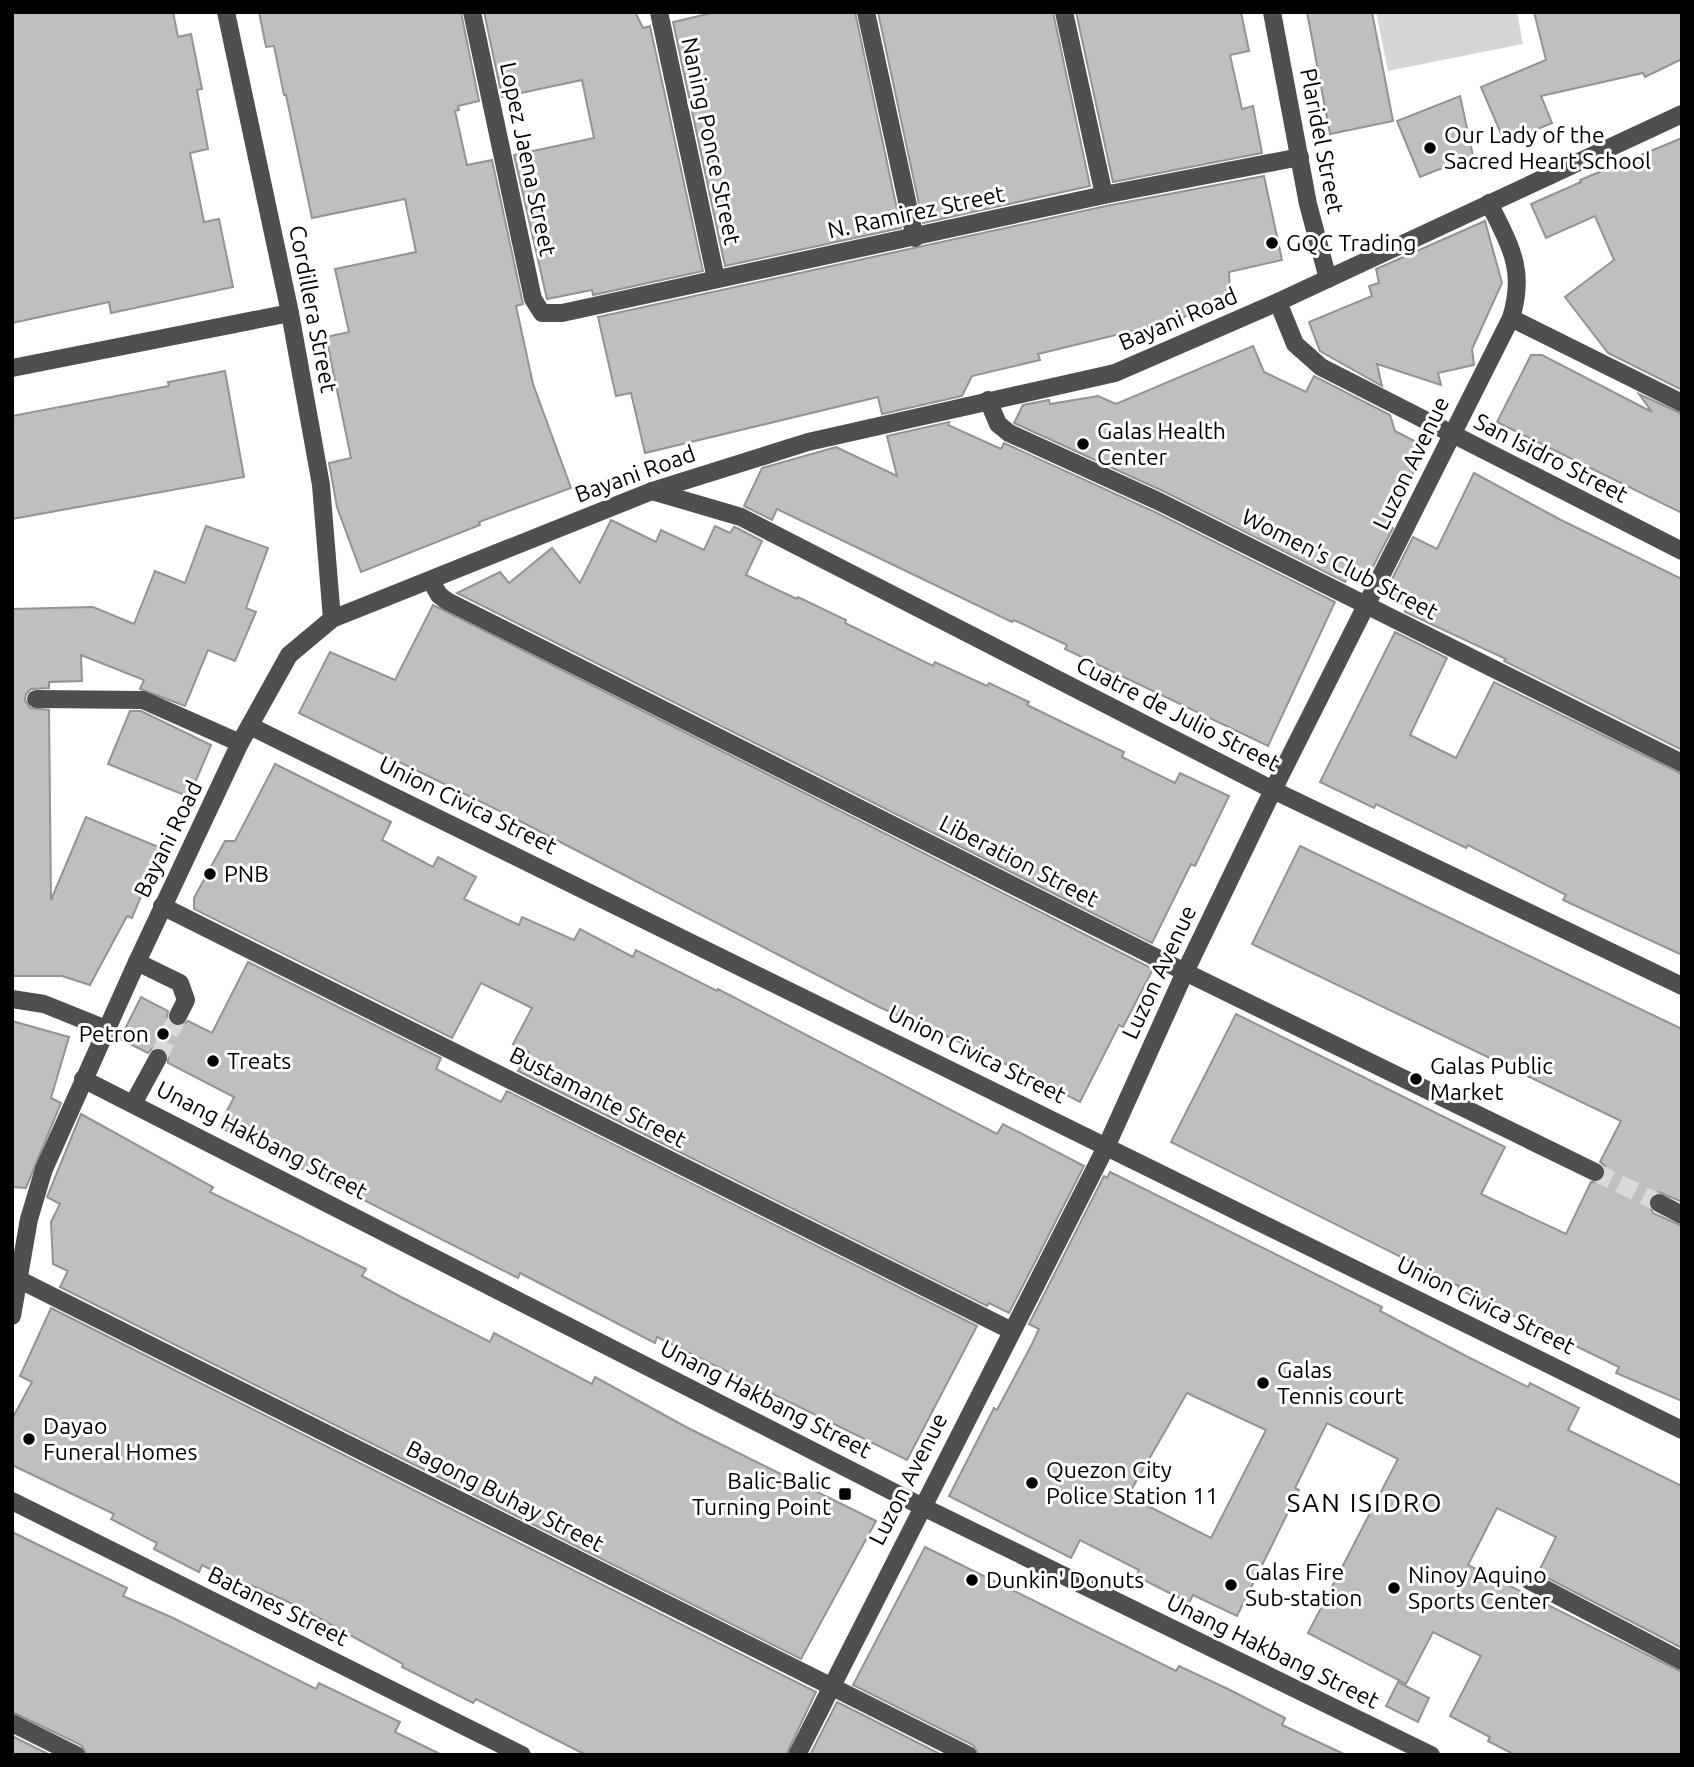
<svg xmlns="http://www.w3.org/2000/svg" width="1694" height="1767" font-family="Ubuntu,sans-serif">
	<rect width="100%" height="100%" fill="#fff"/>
	<polygon fill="#d6d6d6" points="1376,12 1517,12 1523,44 1388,71"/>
	<g fill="#bfbfbf" stroke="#939393" stroke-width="2" fill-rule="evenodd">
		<polygon points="12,12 173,12 178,37 191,34 202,89 197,90 208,149 190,153 204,222 219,219 233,287 111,313 109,302 12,323"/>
		<polygon points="259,12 461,12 479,101 458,106 459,110 455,111 467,165 492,160 523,304 516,306 533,384 571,488 479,522 480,525 361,572 337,507 329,463 351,458 326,337 349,332 335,269 416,252 405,199 312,218 286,95 284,95 274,46 266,47"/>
		<polygon points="484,12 635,12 643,28 650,26 703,271 593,295 592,290 547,299 514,155 594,138 582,80 502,97"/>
		<polygon points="716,12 855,12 901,228 725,266 673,22"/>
		<polygon points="878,12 1053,12 1090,186 923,223"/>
		<polygon points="1076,12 1241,12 1249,51 1230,55 1242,109 1253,106 1262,153 1113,182"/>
		<polygon points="1307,12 1372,12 1393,121 1330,134"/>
		<polygon points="1534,12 1682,12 1682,59 1645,77 1643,73 1541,96 1552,123 1505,143 1481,87 1546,60"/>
		<polygon points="1460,96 1473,156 1420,177 1397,121"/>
		<polygon points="1682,138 1682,390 1608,353 1565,297 1614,260 1595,216 1546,238 1531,204 1581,182 1580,180"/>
		<polygon points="1264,176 1282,260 1229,272 1230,292 1213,306 1173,321 1038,354 1040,360 972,376 962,396 882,414 878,397 645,453 631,393 616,396 598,317 1106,206"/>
		<polygon points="1485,221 1502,283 1472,349 1474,365 1438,373 1441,385 1377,364 1382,386 1320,351 1309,322 1372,296 1369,286 1379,283 1376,269"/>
		<polygon points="1253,346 1264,372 1306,392 1314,376 1390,415 1395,431 1426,447 1388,525 1393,528 1363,586 1347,578 1345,582 1165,492 1014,423 1023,405 1049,400 1050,404 1098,396 1116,404"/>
		<polygon points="1531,355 1542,355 1652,412 1639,394 1682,414 1682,513 1497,422"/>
		<polygon points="225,371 244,477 12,519 12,416 169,386 168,382"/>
		<polygon points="949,422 948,425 1001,449 1004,443 1155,512 1335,602 1268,746 1065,649 1067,645 1014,620 1012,622 777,509 772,520 744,506 762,468 836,447 897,476 887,436"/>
		<polygon points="1474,473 1561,520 1682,579 1682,750 1504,661 1506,659 1405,612 1407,606 1384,595 1413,537 1437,549"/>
		<polygon points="611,520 656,542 661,530 704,550 715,526 730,533 734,527 737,528 762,541 746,575 797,599 798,597 846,620 845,623 933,666 935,662 987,686 989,683 1029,702 1027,705 1124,752 1122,757 1175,783 1180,773 1229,796 1195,866 1191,864 1152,943 457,593 500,572 509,583 552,548 580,583"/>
		<polygon points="206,526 268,548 246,608 256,612 235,661 208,650 185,706 140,689 144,680 81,655 82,681 49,682 49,688 31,689 26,694 25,700 30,708 49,710 51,900 86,817 161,848 132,918 127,916 90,985 62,976 12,976 12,609 93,607 134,624 155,571 185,583"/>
		<polygon points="433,605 1153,969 1123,1027 1119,1025 1080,1102 978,1050 879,1007 510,816 299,713 330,652 395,680"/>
		<polygon points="1395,632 1447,658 1410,735 1456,758 1494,682 1682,774 1682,955 1563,900 1566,895 1468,845 1466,848 1376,804 1374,808 1320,782"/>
		<polygon points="130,711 141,711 211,745 189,797 108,764"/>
		<polygon points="275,764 391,822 382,840 433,867 438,857 476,877 464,899 519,925 522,917 574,940 580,929 633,957 636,950 717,991 718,989 997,1134 1003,1124 1084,1166 1009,1313 989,1303 987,1306 518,1071 529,1052 513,1044 532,1008 481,983 452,1038 194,909 194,898 225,841 235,841"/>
		<polygon points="1300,846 1682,1029 1682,1202 1659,1192 1652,1194 1648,1203 1653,1213 1682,1226 1682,1401 1616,1373 1619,1367 1458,1289 1459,1286 1171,1142 1236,1014 1505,1147 1481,1194 1566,1234 1591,1182 1601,1182 1605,1176 1605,1166 1600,1162 1621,1121 1252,944"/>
		<polygon points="248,962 441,1058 436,1069 501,1102 507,1091 977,1326 907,1460 657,1337 655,1343 520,1273 518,1278 219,1127 234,1097 168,1063 168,1053 163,1048 153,1048 148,1053 120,1039 141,997 168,1011 167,1017 172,1026 179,1027 188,1021 212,1033"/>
		<polygon points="12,1021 69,1037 51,1098 61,1103 26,1188 12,1187"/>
		<polygon points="81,1114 213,1187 210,1192 366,1269 362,1276 401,1297 490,1342 494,1333 592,1384 595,1377 688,1428 876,1521 801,1659 60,1287 68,1271 53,1264 51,1222 60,1204 47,1197"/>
		<path d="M1110,1172L1382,1307L1380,1311L1468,1357L1528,1387L1530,1383L1579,1408L1568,1430L1682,1486V1648L1538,1573L1556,1537L1497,1508L1468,1565L1682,1672V1755H1515L1488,1741L1490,1737L1450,1716L1481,1656L1433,1632L1406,1684L1308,1633L1398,1459L1327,1423L1295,1488L1299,1490L1237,1616L1193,1595L1189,1603L1136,1576L1139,1570L1080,1540L1071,1558L949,1496L994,1408L997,1410L1032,1344L1039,1329L1029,1324L1104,1176L1107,1178ZM1187,1393L1266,1430L1211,1538L1148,1506L1150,1502L1130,1492Z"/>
		<polygon points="51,1308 816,1692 786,1755 586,1755 476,1699 473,1703 402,1667 403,1664 295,1605 251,1585 249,1589 202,1565 199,1572 154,1549 157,1543 111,1519 114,1514 12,1465 12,1419 32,1382 20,1376"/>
		<polygon points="12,1532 127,1588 123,1596 173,1618 316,1689 319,1683 400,1722 395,1732 442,1755 87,1755 81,1745 12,1712"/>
		<polygon points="925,1547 1176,1671 1179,1666 1228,1689 1285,1718 1282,1725 1346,1755 979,1755 973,1745 853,1685"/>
		<polygon points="1398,1682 1429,1698 1418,1722 1386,1706"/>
		<polygon points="837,1702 843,1705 942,1755 810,1755"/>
		<polygon points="12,1736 50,1755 12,1755"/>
	</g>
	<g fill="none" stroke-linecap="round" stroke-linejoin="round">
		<g stroke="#d9d9d9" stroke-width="18" stroke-dasharray="18 9" stroke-linecap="butt">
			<polyline points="158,1058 178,1016"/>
			<polyline points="1595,1172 1659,1203"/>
		</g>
		<g stroke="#4f4f4f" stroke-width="18">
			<polyline points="226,12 290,313 321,485 332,619"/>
			<polyline points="472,12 533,299 542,313 562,313 1104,195 1300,157"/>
			<polyline points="659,12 716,279"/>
			<polyline points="866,12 915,238"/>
			<polyline points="1064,12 1104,195"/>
			<polyline points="1272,12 1308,204 1328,279"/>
			<polyline points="1278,302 1295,344 1321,367 1682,551"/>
			<polyline points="1511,318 1682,403"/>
			<polyline points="12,368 290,313"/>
			<polyline points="988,400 998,424 1009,433 1160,502 1682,763"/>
			<polyline points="652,491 741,517 1273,790 1682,986"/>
			<polyline points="431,581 439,595 447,601 1185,972 1595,1172"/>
			<polyline points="36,699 143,700 240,743"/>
			<polyline points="250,726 1682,1430"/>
			<polyline points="162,906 1012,1331"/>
			<polyline points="137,962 180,983 186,1000 178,1016"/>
			<polyline points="12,999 44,1004 106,1029"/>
			<polyline points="83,1079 921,1506 1431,1755"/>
			<polyline points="134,1102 158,1058"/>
			<polyline points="1659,1203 1682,1215"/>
			<polyline points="20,1280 968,1755"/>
			<polyline points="12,1316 29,1219 44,1169 137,962 240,743 289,655 332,619 652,491 808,442 1115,373 1278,302 1682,114"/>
			<polyline points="12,1501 522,1755"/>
			<polyline points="1530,1581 1682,1661"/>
			<polyline points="12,1723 76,1755"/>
			<path d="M797,1755L1107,1145L1185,972L1273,790L1511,318C1526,269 1510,246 1489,203"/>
		</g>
	</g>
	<g fill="#000" stroke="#fff" stroke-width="2.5">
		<circle cx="1430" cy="148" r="7"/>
		<circle cx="1272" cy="243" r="7"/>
		<circle cx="1083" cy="444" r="7"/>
		<circle cx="210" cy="874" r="7"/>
		<circle cx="163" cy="1034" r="7"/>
		<circle cx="213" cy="1061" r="7"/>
		<circle cx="1416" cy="1079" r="7"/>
		<circle cx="1263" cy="1383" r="7"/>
		<circle cx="29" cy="1439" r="7"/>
		<circle cx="1032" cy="1483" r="7"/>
		<rect x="838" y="1487" width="14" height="14" rx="3.5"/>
		<circle cx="972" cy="1580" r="7"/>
		<circle cx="1231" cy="1585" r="7"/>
		<circle cx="1394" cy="1588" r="7"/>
	</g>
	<g text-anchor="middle" stroke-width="6" stroke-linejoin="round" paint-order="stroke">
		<g font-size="23" fill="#000" stroke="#fff" text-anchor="start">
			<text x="1444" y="143">Our Lady of the<tspan x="1444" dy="26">Sacred Heart School</tspan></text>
			<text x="1286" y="251">GQC Trading</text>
			<text x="1097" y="439">Galas Health<tspan x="1097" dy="26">Center</tspan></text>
			<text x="224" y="882">PNB</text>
			<text x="149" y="1042" text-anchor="end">Petron</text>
			<text x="227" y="1069">Treats</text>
			<text x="1430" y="1074">Galas Public<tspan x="1430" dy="26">Market</tspan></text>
			<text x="1277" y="1378">Galas<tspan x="1277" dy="26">Tennis court</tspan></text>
			<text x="43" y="1434">Dayao<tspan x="43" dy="26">Funeral Homes</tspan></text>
			<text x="1046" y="1478">Quezon City<tspan x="1046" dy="26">Police Station 11</tspan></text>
			<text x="831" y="1489" text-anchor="end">Balic-Balic<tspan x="831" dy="26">Turning Point</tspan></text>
			<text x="1245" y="1580">Galas Fire<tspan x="1245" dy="26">Sub-station</tspan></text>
			<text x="1408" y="1583">Ninoy Aquino<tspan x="1408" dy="26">Sports Center</tspan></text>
			<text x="986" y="1588">Dunkin' Donuts</text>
		</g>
		<g font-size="23" fill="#000" stroke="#fff">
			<text transform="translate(711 141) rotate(78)" y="8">Naning Ponce Street</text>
			<text transform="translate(1322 141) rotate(79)" y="8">Plaridel Street</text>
			<text transform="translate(528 159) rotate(78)" y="8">Lopez Jaena Street</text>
			<text transform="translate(916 212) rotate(-12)" y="8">N. Ramirez Street</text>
			<text transform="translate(313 309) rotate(79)" y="8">Cordillera Street</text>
			<text transform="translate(1178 319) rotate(-23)" y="8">Bayani Road</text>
			<text transform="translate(1551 458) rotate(27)" y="8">San Isidro Street</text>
			<text transform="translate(1411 463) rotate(-64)" y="8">Luzon Avenue</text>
			<text transform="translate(635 474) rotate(-20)" y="8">Bayani Road</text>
			<text transform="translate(1340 564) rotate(27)" y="8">Women's Club Street</text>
			<text transform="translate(1178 714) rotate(27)" y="8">Cuatre de Julio Street</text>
			<text transform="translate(468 805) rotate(26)" y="8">Union Civica Street</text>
			<text transform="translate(168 839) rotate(-64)" y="8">Bayani Road</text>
			<text transform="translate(1019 861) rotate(27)" y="8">Liberation Street</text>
			<text transform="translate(1159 972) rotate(-65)" y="8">Luzon Avenue</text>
			<text transform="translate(977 1054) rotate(26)" y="8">Union Civica Street</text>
			<text transform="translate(598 1097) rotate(27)" y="8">Bustamante Street</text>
			<text transform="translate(262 1140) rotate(27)" y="8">Unang Hakbang Street</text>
			<text transform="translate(1486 1305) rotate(26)" y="8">Union Civica Street</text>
			<text transform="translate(766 1399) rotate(27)" y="8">Unang Hakbang Street</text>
			<text transform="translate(908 1479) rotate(-63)" y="8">Luzon Avenue</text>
			<text transform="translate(505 1496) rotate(27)" y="8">Bagong Buhay Street</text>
			<text transform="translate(278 1606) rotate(26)" y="8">Batanes Street</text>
			<text transform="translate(1273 1651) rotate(26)" y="8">Unang Hakbang Street</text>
		</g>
		<g font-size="26" letter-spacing="2" fill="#000" stroke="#fff">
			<text x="1365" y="1512">SAN ISIDRO</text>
		</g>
	</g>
	<rect width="1694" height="1767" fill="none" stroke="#000000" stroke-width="28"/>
</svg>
